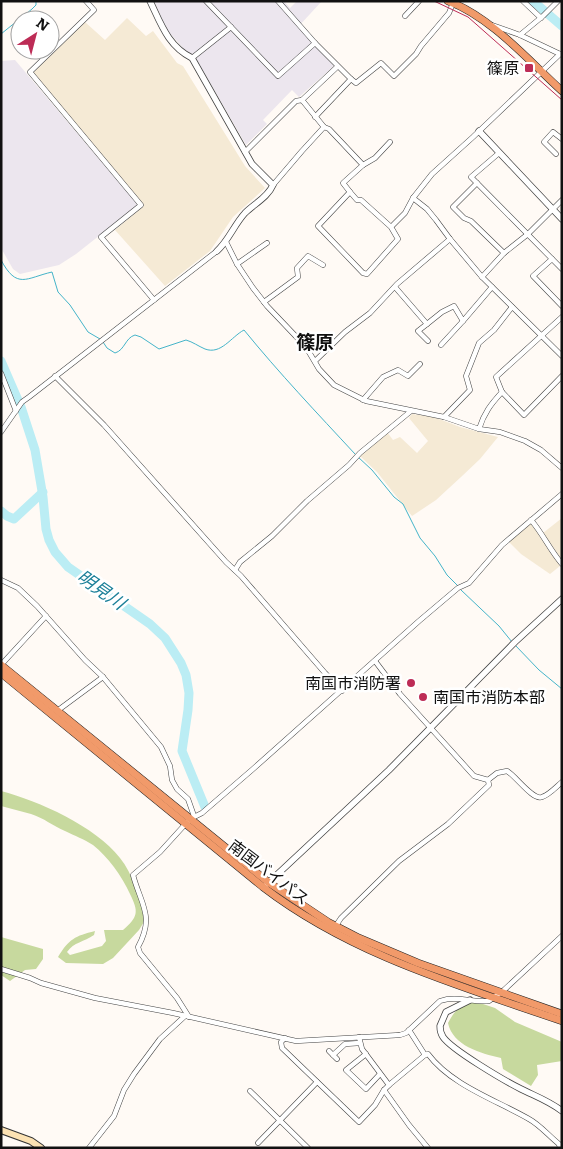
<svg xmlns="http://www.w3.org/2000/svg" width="563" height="1149" font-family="Literata,'Noto Sans JP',serif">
	<rect width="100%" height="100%" fill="#fffaf5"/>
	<g fill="#ece6ee">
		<polygon points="154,1 284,1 290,8 297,1 322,1 298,27 334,66 299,97 292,90 263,120 267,124 246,145 198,62 184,49 167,30"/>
		<polygon points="15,60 138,205 76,254 59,265 20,274 13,269 1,248 1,61"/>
	</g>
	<g fill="#f5ead5">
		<polygon points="127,18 146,36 153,31 177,63 183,66 245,166 265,188 233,217 210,251 165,286 115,230 144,206 33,73 85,22 105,40"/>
		<polygon points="412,414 434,417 460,427 498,437 480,459 461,477 436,500 412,516 377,472 360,456 387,432 393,440 400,437 417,453 428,441 409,418"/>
		<polygon points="562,518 562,560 543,533"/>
		<polygon points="530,523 539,532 560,566 550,574 521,554 509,542"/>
	</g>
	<g fill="#c7d99e">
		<path d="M1,791C39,801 95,826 120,858C133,874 139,898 147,917L139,930L113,958L103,964L66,963L58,957C69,939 75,936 95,931L94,935C84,942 74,942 67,952L70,955L102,946L106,941L104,930H123C138,917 139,912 130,894C122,876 108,857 93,845C84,839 75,836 65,831C53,826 44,818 31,814C21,811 11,809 1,806Z"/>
		<polygon points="1,937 43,949 43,959 36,969 25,970 10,981 1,975"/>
		<path d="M477,1002L495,1008L515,1022L562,1042V1061L537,1065L538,1075L531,1086L503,1069L501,1058C480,1053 453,1046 448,1023C456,1008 461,1005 477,1002Z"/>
	</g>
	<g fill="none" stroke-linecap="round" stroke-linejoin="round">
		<g stroke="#44b4c9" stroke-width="1">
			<polyline points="1,34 32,9 36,5 36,1"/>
			<path d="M1,260C17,290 26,278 52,272L58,292L70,305L88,332L100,339"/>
			<path d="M103,342L107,348L115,353C125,350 125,338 135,335L141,337L159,349L186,340C193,342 198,346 205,349C221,355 231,337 244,330C279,373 317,413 355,454"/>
			<polyline points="358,457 372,470 394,497 403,504 420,538 435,556 447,575 459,587"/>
			<polyline points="461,590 499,626 512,642"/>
			<polyline points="515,645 539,670 562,689"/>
		</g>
		<g stroke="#bbedf4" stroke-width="9">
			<polyline points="533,1 562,26"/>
			<polyline points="1,361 21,407 35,450 43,497 46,529 49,540 55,552 68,567 150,624 165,638 181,663 186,675 189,693 188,710 182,751 205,807"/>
			<polyline points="1,511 7,516 14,519 43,492"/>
		</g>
		<defs>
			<g id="minor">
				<polyline points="86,1 94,10 30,72 141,205 101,237 154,300"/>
				<polyline points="206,1 278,76 315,43 278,1"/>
				<polyline points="523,1 541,18"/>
				<polyline points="405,16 419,1"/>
				<polyline points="492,25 520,35 560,54"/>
				<polyline points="520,35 543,16 558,1"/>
				<polyline points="315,43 351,79 315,117"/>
				<polyline points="192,58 231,27"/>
				<polyline points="351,79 356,83 381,63 394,76 416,54 421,46 449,13 453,3"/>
				<polyline points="302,100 337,67"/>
				<polyline points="324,127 329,129 363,165 343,183 350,192"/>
				<polyline points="245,152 296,101 302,100 324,127 302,151 273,185"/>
				<polyline points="499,153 471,177 562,269"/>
				<polyline points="556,154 544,142 553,132 562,139"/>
				<polyline points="363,165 375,158 390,142"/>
				<polyline points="477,183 453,207 464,218 471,221 504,253"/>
				<polyline points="413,198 427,209 436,220 450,239 482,277 562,356"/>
				<polyline points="391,227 398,239 367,274 363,273 318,226 350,192 357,200 361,200 391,227 405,213 413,198 432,174 473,137 560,54"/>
				<polyline points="226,242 237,264 253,288 267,306 306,347 319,369 334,385 366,401 444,417 479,429 500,432 525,441 541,450 562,468"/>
				<polyline points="552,259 533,276 562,306"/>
				<polyline points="237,264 267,243"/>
				<polyline points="482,277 504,253 528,234 562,200"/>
				<polyline points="395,287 427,324 442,312 454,306 463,321 492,287"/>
				<polyline points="264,302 298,277 297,268 308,256 323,265"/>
				<polyline points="427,324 418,331 428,341"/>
				<polyline points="441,345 463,321"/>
				<polyline points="315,361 345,332 370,313 397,284 450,239"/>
				<polyline points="1,373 16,411"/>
				<polyline points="55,376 104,425 226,562 241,576 325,673 342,691"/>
				<polyline points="502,392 496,377 562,317"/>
				<polyline points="363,400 383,377 398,370 408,376 420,364"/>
				<polyline points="444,417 470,390 466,376 479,343 494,330 512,307"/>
				<path d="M479,429C484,413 491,404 502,392L524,415L562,376"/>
				<polyline points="1,432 22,402 29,397 217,251"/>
				<path d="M531,520C543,534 550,550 562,564"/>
				<polyline points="235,570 240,562 272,536 307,501 349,465 360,453 411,411"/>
				<polyline points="1,580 18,588 37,606 85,660 103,677 161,747 170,766 172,780 177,789 188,799 194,816"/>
				<polyline points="375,661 400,694 474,776 488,780"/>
				<polyline points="1,665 46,616"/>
				<polyline points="57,711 103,677"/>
				<path d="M488,780L497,773L507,771C516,776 533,801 542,797C549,795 556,787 562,782"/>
				<polyline points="335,927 341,918 399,861 448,824 489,785 488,780"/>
				<path d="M1,969L30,978L41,983L95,998L173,1013L296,1041L400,1035L406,1033L440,1001C457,995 472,1003 489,1001L504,990L562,936"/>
				<path d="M189,1017L177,998L140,953L138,947C155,916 141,905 133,875L160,852L190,819L202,813L253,769L419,621L458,588L469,583L502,545L562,494"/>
				<polyline points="359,1037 362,1049 389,1085 384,1090 409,1125 428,1148"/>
				<polyline points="285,1038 281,1042 282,1048 359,1122 375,1105 384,1090"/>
				<polyline points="329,1051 337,1059"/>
				<polyline points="366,1054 346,1070 366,1089 380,1074"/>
				<polyline points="333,1055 345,1044 360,1043"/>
				<path d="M425,1055L428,1054C451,1085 496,1100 529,1119C540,1125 549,1136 559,1144L560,1148"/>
				<polyline points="389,1085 425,1055 409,1030"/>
				<polyline points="250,1091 308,1148"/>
				<polyline points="258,1143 317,1082"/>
				<polyline points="89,1148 114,1116 124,1090 134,1074 160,1039 185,1016"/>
			</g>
			<g id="tertiary">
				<path d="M150,1C161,24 168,46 192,58L252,164L273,185C268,197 254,204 245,213C234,225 229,240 217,251"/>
				<polyline points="479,131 562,219"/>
				<polyline points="267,884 389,770 515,642 562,599"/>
				<path d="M470,1000L446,1012L440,1026C440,1030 441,1034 443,1037C452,1050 505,1081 521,1089C535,1096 549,1101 562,1111"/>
			</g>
			<polyline id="secondary" points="1,1130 31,1141 41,1148"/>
			<g id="trunk">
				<path d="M448,1C491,17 528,60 562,91"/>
				<polyline points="1,665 268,882 328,922 359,938 418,963 562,1014"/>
				<path d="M1,673L263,887C352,955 458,985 562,1021"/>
			</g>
		</defs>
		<use href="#minor" stroke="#444" stroke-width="5.5"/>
		<use href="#tertiary" stroke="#444" stroke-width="7"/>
		<use href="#secondary" stroke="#333" stroke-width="8"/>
		<use href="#trunk" stroke="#222" stroke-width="8"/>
		<use href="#minor" stroke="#fff" stroke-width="4.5"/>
		<use href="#tertiary" stroke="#fff" stroke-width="5.5"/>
		<use href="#secondary" stroke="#fce2b3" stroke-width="6"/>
		<use href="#trunk" stroke="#f19a6a" stroke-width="7"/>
		<polyline stroke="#bd2c56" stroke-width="1" points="434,1 468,17 562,100"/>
	</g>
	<g fill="#bd2c56" stroke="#fff" stroke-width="2">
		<rect x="524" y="63" width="10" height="10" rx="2.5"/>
		<circle cx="411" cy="683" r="5"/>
		<circle cx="423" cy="697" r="5"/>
	</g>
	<g text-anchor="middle" stroke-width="5" stroke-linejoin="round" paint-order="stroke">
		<g font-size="16" fill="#111" stroke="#fff" text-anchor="end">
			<text x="519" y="74">篠原</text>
			<text x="401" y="689">南国市消防署</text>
			<text x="433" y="703" text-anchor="start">南国市消防本部</text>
		</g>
		<g font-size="16" fill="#111" stroke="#fff">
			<text transform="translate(269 872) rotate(37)" y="6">南国バイパス</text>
		</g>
		<g font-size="18" font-style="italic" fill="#1c8099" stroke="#fff">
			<text transform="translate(101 590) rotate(35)" y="6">明見川</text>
		</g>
		<g font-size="19" font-weight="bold" fill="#111" stroke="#fff">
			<text x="315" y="349">篠原</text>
		</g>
	</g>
	<rect width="563" height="1149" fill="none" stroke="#111111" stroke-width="5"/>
	<g transform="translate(35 35) rotate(36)"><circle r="24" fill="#ffffff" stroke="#a0a0a0"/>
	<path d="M0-4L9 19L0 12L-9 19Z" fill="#bd2c56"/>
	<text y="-8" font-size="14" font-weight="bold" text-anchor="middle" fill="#111111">N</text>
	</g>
</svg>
